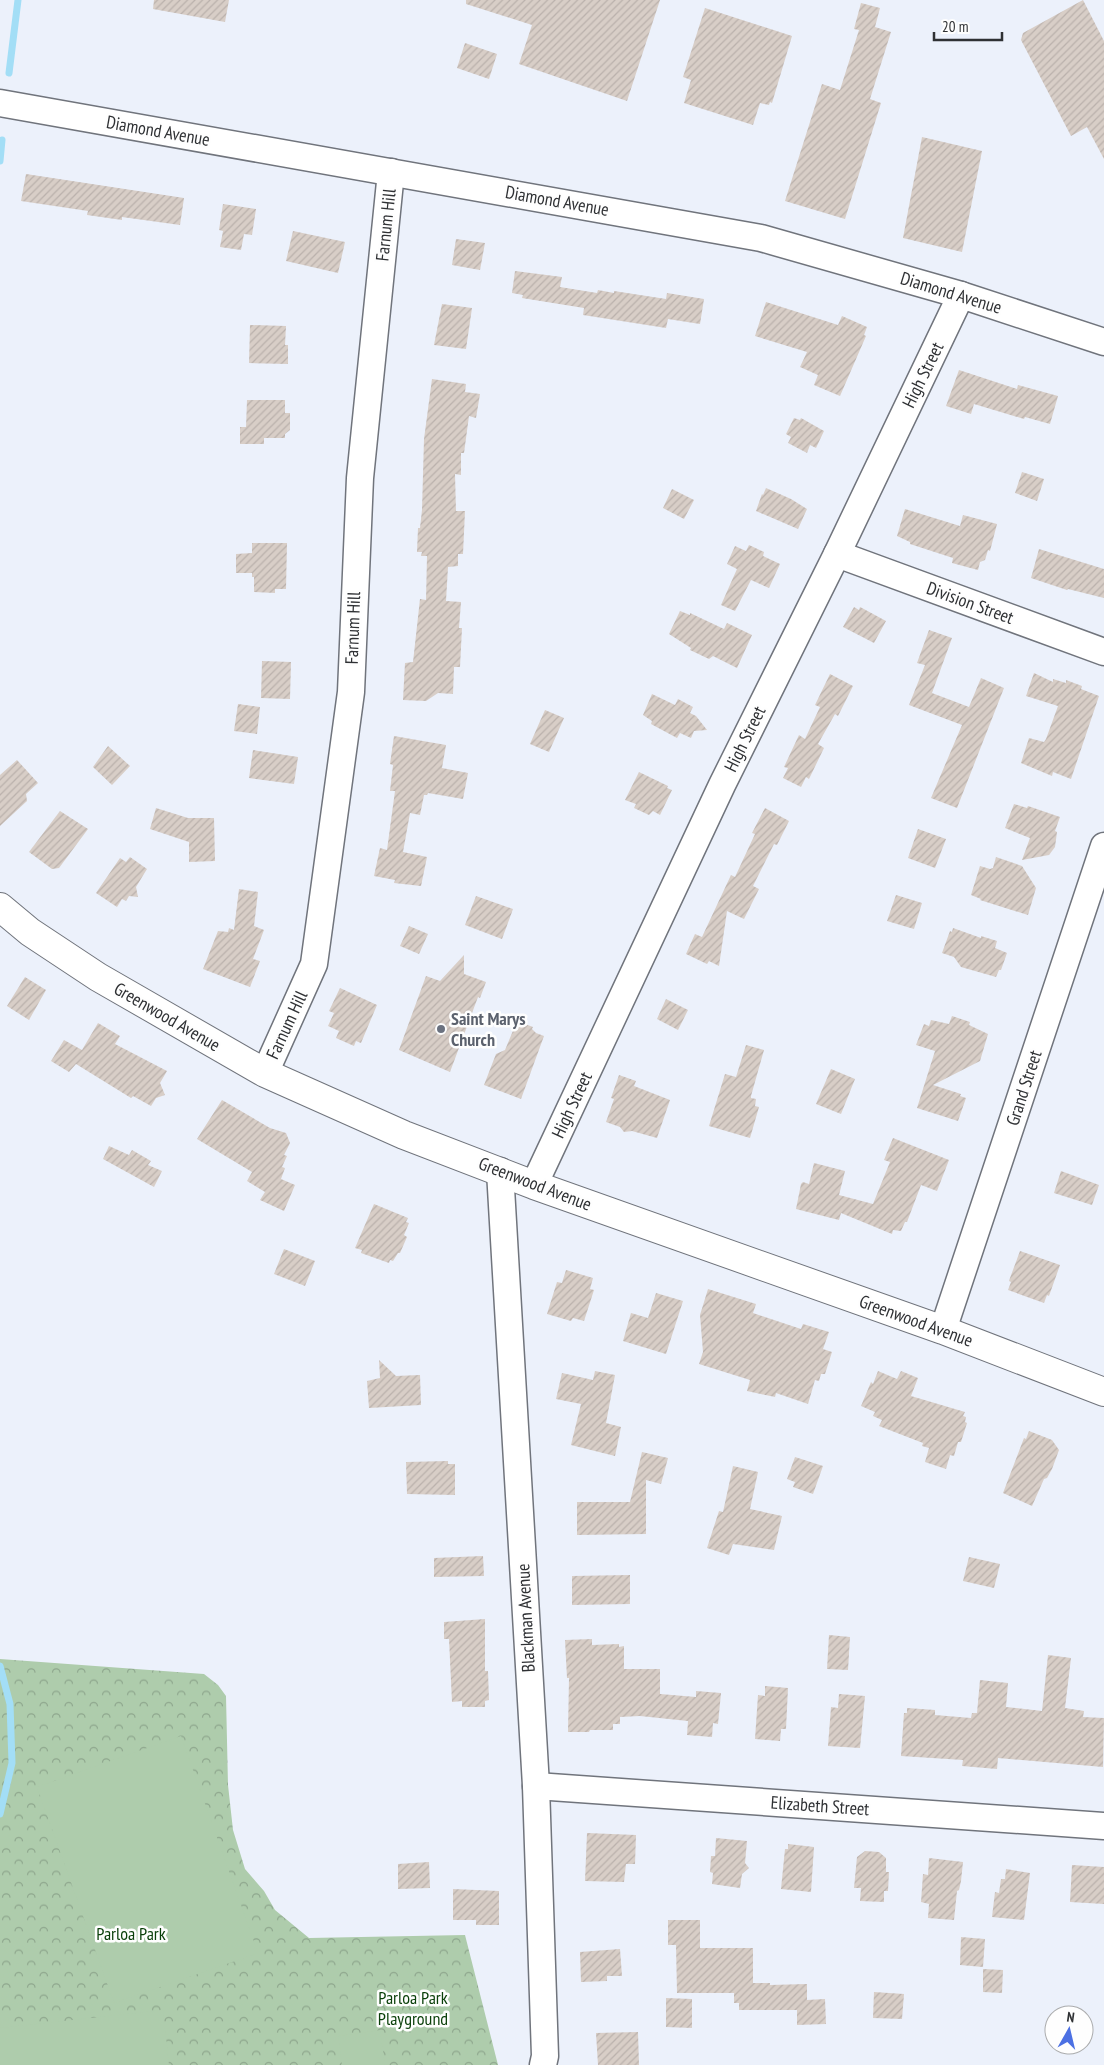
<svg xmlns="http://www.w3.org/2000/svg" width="1104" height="2065" font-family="'PT Sans Narrow',sans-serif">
	<defs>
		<pattern id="park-crowns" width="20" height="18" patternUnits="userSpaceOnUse" patternTransform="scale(1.25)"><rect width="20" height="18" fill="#aeccac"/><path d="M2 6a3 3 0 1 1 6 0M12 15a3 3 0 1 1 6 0" fill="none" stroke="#8ea68d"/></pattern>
		<pattern id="building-hatch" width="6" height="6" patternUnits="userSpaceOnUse" patternTransform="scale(1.25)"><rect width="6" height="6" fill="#d8cec7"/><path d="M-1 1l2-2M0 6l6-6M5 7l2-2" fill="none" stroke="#bab1ac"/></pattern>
	</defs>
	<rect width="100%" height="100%" fill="#ecf1fb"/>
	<polygon fill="url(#park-crowns)" points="0,1659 204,1674 218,1685 226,1696 228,1785 233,1830 245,1869 264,1891 275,1910 309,1938 465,1935 498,2065 0,2065"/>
	<g fill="#aeccac">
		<polygon points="181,1736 258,1953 114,2003 37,1787"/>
		<polygon points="163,2010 169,2065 0,2065 0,2028"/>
		<polygon points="380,2030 385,2065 342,2065 338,2036"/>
	</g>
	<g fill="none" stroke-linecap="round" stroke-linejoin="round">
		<g stroke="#a3def6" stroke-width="7">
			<polyline points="9,73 18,0"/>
			<polyline points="0,161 2,140"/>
			<polyline points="0,1666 10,1704 12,1763 0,1814"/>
		</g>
	</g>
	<g fill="url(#building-hatch)">
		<polygon points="154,0 229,0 225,22 153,9"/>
		<polygon points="466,0 660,0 627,101 519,64 532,25 466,4"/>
		<polygon points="1083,0 1104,41 1104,159 1087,127 1071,136 1021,40 1023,33"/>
		<polygon points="861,3 880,8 875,27 891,32 870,99 881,103 845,219 785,201 822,84 840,90 859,30 854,29"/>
		<polygon points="705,8 792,36 772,103 770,102 769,105 760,103 753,125 684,103 691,80 683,77"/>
		<polygon points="465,43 497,54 489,79 457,68"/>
		<polygon points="922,137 982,151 962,252 903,238"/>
		<polygon points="26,174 184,198 180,225 122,217 122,220 87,215 88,211 21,201"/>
		<polygon points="223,204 256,209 252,235 244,234 241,250 220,247 223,231 219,230"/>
		<polygon points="293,231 345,242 338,273 286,261"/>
		<polygon points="456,239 485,243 480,270 452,265"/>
		<polygon points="515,271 562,277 560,287 597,293 598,290 614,293 614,291 666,299 667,293 704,299 700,324 668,319 666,328 583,315 584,308 522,298 523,295 512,293"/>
		<polygon points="766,302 838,325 842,316 867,327 864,335 866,336 840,396 814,385 818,375 800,367 807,352 755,336"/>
		<polygon points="442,304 472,308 466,349 434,345"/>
		<polygon points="250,325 286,326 285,345 288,345 288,364 249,363"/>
		<polygon points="959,370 1017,389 1018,385 1058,396 1050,424 1025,417 1024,419 974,404 971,414 946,406"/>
		<polygon points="432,379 466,384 465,392 480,394 476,418 469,416 464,453 461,453 461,475 455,474 456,511 465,511 463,554 458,554 458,566 448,567 446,601 461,602 459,628 462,628 460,667 454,667 453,694 438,693 426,701 403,700 405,663 413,662 420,599 426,600 427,556 421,556 422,552 417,552 418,528 420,528 422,510 424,439"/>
		<polygon points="247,400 285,400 285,413 290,413 290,430 285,434 285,438 264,438 264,444 240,444 240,427 246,427"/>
		<polygon points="794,418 800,420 801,418 824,431 816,448 810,445 807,453 788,443 791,437 786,434"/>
		<polygon points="1022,472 1044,479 1037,501 1015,493"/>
		<polygon points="766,488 791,499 807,509 798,529 756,511 762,494 763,495"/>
		<polygon points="672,489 694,500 684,519 663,508"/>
		<polygon points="905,509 960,526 963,515 997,524 990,551 988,550 985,560 980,562 978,570 952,563 953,558 910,544 910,542 897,536"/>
		<polygon points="252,543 287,543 286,589 275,589 275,593 254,592 254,577 252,577 252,573 236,573 236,554 252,553"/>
		<polygon points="749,545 764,552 763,556 780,564 769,588 751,580 735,611 721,605 737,569 727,564 735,546 746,551"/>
		<polygon points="1039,549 1104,569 1104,598 1068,589 1067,590 1031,578"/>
		<polygon points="854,607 859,610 860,607 862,608 886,621 874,643 843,627"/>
		<polygon points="680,611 690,615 690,613 724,629 727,623 752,635 737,668 713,656 709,659 690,650 691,648 669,634"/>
		<polygon points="929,630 952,638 932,693 969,707 981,678 1004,688 957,808 931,798 962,725 909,705 925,665 917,663"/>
		<polygon points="262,661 291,662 290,699 261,698"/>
		<polygon points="1034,673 1053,682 1053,679 1066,683 1066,680 1082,686 1081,689 1099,696 1071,779 1053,772 1052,776 1021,763 1029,738 1044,742 1046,739 1058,706 1026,696"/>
		<polygon points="830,674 853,686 838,716 835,714 818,744 824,748 809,779 806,777 801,787 783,778 788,768 784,767 799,735 805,739 820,707 815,705"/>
		<polygon points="652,694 675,705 678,699 693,707 690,713 696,716 707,730 694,731 691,738 680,733 677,738 651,724 652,721 643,715"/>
		<polygon points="238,704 260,707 257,734 234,731"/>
		<polygon points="545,710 564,718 549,752 530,744"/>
		<polygon points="394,736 446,745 442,768 468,773 463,799 428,793 427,795 424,795 420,815 410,813 403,852 427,857 421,886 394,883 395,880 374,876 380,848 387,850 395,791 390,791 393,765 390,764"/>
		<polygon points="108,746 130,766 112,785 93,767"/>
		<polygon points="253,750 298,757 294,784 249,778"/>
		<polygon points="17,760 38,783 26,794 27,801 0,826 0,775"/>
		<polygon points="639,772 668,786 667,788 672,790 660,815 653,811 649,815 634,808 636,804 625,800"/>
		<polygon points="1014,804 1027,808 1028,806 1060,817 1055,831 1057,832 1055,847 1049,855 1022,860 1030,838 1005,828"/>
		<polygon points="156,808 188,818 214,818 215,861 189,862 189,842 150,829"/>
		<polygon points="765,808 789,821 777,845 774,844 753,886 759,889 744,919 727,911 719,966 709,961 707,964 686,954 695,934 702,937 731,875 735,877 755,834 752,833"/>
		<polygon points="60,811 88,829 59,868 52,869 29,852"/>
		<polygon points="918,829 946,839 935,868 908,858"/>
		<polygon points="130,857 147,869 136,887 138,897 129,896 126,901 122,899 117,907 96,893 120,858 126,862"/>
		<polygon points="996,857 1022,866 1036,888 1028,915 980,900 981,899 971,895 980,866 990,869 993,868"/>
		<polygon points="239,889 258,892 254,926 264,930 253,959 260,961 250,987 203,969 218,931 228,932 229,928 234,930"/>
		<polygon points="896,895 922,903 914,929 887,921"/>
		<polygon points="476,896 513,909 502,939 465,925"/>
		<polygon points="409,926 428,934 419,954 400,946"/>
		<polygon points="953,928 981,938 981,936 997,941 995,948 1007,953 1001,970 999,970 996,977 961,967 954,957 942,953 950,931 952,932"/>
		<polygon points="464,955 464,974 486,982 480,998 478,997 450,1072 399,1050 426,976 440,981"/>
		<polygon points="25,977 46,990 29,1020 7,1006"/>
		<polygon points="340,988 377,1005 361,1043 356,1041 354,1046 336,1038 339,1031 328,1026 334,1013 329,1011"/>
		<polygon points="666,999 688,1010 678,1030 657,1019"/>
		<polygon points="952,1016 970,1022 969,1025 988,1034 980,1061 933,1085 961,1094 960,1096 966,1098 958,1121 917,1108 935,1051 916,1045 924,1024 929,1026 931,1020 949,1024"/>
		<polygon points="517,1021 533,1027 532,1029 536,1033 544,1036 521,1099 484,1085 496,1054 505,1050"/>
		<polygon points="98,1023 120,1036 115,1044 167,1071 160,1083 165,1095 156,1098 151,1106 133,1096 131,1098 76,1064 69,1072 51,1061 64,1040 82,1050"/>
		<polygon points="746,1045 764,1050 751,1096 751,1098 756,1099 755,1106 759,1107 750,1138 709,1126 725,1074 736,1077"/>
		<polygon points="831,1069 855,1079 841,1114 816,1104"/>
		<polygon points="619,1075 636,1081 634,1086 670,1100 657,1138 632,1131 624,1132 620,1127 606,1122 614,1099 611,1098"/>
		<polygon points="222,1100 270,1128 286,1133 290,1143 284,1155 287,1156 282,1167 285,1168 281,1179 295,1185 284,1211 260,1200 265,1192 247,1181 252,1172 197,1139"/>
		<polygon points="893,1138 949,1160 937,1191 921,1185 907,1222 905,1222 901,1231 893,1230 892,1234 841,1213 839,1220 796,1209 801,1184 803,1182 809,1184 814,1163 845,1171 839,1195 873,1204 890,1162 884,1160"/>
		<polygon points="109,1146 129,1155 132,1150 151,1161 148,1165 162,1171 154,1187 103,1159"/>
		<polygon points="1061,1171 1099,1185 1092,1205 1054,1193"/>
		<polygon points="374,1204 408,1218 406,1222 409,1223 404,1235 407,1237 400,1253 398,1253 393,1261 390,1260 389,1263 361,1253 362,1250 355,1248"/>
		<polygon points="284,1249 315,1261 305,1286 274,1274"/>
		<polygon points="1020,1251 1060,1265 1049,1296 1047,1295 1044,1303 1008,1290 1011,1282 1009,1281 1010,1278"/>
		<polygon points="566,1270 593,1278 590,1289 594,1290 584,1321 573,1318 571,1321 547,1314 557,1282 562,1283"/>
		<polygon points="708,1289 756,1304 753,1313 801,1329 803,1324 829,1332 823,1349 832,1352 825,1374 821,1374 819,1381 815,1380 808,1404 776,1393 775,1397 747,1391 750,1380 699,1364 703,1352 700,1315"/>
		<polygon points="656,1293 683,1301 666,1354 623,1341 631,1313 648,1318"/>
		<polygon points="379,1360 396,1376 420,1375 421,1405 369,1408 367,1381 380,1378"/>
		<polygon points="595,1371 615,1375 606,1423 621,1427 615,1456 571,1445 581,1404 556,1399 562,1373 593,1380"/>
		<polygon points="878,1371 897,1379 901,1371 918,1378 911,1396 965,1412 963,1416 966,1417 965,1422 967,1423 961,1442 958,1442 954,1456 950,1455 946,1469 925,1462 929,1448 922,1446 923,1443 879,1426 882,1420 873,1416 875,1412 861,1406 871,1382 873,1384"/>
		<polygon points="1029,1431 1052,1440 1059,1450 1052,1469 1047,1478 1044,1479 1032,1506 1003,1493 1024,1438 1026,1439"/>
		<polygon points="642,1452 668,1458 661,1484 646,1480 646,1534 577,1535 577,1502 630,1502"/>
		<polygon points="795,1457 823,1466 813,1494 793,1487 795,1482 787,1479"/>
		<polygon points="448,1461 448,1464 455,1464 455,1495 407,1494 406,1462"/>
		<polygon points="733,1466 758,1472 750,1509 782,1516 774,1550 733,1544 729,1555 707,1548 719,1511 723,1512"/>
		<polygon points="483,1556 484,1576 434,1577 434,1558"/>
		<polygon points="969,1557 1000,1564 994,1588 963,1581"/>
		<polygon points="630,1575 630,1604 572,1605 572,1576"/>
		<polygon points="485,1619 485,1671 488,1671 489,1700 485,1701 485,1707 462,1707 462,1701 452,1702 449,1639 444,1639 444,1622"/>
		<polygon points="829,1635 850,1637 848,1670 827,1669"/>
		<polygon points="592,1639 592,1645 619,1644 619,1647 624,1646 624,1669 660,1669 660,1694 696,1697 696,1691 721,1693 718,1724 713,1723 712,1737 687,1735 688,1721 640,1716 620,1717 620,1724 613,1724 613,1730 590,1730 589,1732 568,1732 569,1678 567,1678 565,1640"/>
		<polygon points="1048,1655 1071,1658 1065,1708 1084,1711 1083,1717 1104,1718 1103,1767 998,1758 997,1769 962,1766 963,1760 901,1756 904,1713 907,1713 907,1708 935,1710 935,1715 971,1718 972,1713 977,1713 980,1680 1008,1683 1006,1707 1042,1711"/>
		<polygon points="765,1686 788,1688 786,1729 781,1729 780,1741 755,1739 758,1695 765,1696"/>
		<polygon points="839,1694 865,1696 860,1748 828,1746 831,1707 838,1708"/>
		<polygon points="587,1833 636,1835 635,1864 626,1864 624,1882 585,1881"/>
		<polygon points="716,1838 747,1841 745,1863 749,1868 742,1874 740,1888 712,1884 713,1873 710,1872 711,1856 715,1856"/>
		<polygon points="788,1844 814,1847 811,1892 781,1889 785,1849 788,1849"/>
		<polygon points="865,1851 879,1852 886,1858 886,1872 889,1872 888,1891 884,1891 884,1902 860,1901 861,1888 854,1888 857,1857"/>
		<polygon points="929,1858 963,1862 961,1881 959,1890 957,1891 954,1920 928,1918 929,1904 921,1902 923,1874 928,1875"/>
		<polygon points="429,1862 430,1888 398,1889 398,1864"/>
		<polygon points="1072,1865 1104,1867 1104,1904 1070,1902"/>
		<polygon points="1006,1869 1030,1873 1024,1920 992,1917 995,1892 999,1893 1001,1879 1005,1879"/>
		<polygon points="453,1889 499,1891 499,1925 476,1925 476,1920 453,1920"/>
		<polygon points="668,1920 700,1920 700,1948 753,1948 753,1983 770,1983 770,1985 807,1984 807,2000 825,1999 826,2024 797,2025 797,2010 739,2010 739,2003 734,2003 734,1993 677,1993 676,1945 668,1945"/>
		<polygon points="961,1937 985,1939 983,1967 960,1965"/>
		<polygon points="620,1949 622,1976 607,1976 607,1981 581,1982 580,1952"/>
		<polygon points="983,1969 1003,1970 1002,1993 983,1992"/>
		<polygon points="874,1992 904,1994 902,2019 873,2018"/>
		<polygon points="666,1998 692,1999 692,2028 666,2027"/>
		<polygon points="638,2032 639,2065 598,2065 596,2033"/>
	</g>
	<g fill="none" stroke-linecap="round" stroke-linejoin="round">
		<defs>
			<g id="street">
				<polyline points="0,103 761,238 961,295 1104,342"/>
				<polyline points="837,554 1104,652"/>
				<polyline points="265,1073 314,964 351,692 360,478 391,172"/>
				<polyline points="500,1171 536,1786 545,2056 543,2065"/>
				<polyline points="534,1185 722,785 837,554 961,295"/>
				<polyline points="943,1330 1104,846"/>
				<polyline points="536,1786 1104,1826"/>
			</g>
			<polyline id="secondary" points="0,907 30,932 98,977 265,1073 404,1135 534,1185 943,1330 1104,1392"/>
		</defs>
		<use href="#street" stroke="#70747c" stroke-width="29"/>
		<use href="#secondary" stroke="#70747c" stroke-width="30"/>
		<use href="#street" stroke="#fff" stroke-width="26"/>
		<use href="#secondary" stroke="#fff" stroke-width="28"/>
	</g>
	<circle fill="#6b7280" stroke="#fefefe" stroke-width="2" cx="441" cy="1029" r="5"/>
	<g text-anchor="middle" stroke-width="5" stroke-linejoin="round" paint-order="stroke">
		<g font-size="18" fill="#2f3134" stroke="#fefefe">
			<text transform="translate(158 131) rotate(10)" y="6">Diamond Avenue</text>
			<text transform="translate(557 201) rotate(10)" y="6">Diamond Avenue</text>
			<text transform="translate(386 225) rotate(-84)" y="6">Farnum Hill</text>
			<text transform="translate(951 293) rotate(17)" y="6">Diamond Avenue</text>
			<text transform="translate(923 375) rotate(-64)" y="6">High Street</text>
			<text transform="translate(970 603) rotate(20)" y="6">Division Street</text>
			<text transform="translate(353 628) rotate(-88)" y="6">Farnum Hill</text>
			<text transform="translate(745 739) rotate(-64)" y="6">High Street</text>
			<text transform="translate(167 1017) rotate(30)" y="6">Greenwood Avenue</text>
			<text transform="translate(287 1025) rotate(-65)" y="6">Farnum Hill</text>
			<text transform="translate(1024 1088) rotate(-72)" y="6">Grand Street</text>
			<text transform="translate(572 1105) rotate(-65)" y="6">High Street</text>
			<text transform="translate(535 1184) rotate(21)" y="6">Greenwood Avenue</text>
			<text transform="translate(916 1321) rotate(20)" y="6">Greenwood Avenue</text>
			<text transform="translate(526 1618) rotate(-93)" y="6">Blackman Avenue</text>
			<text transform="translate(820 1806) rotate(4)" y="6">Elizabeth Street</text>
		</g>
		<g font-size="18" font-weight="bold" fill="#5b616d" stroke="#fefefe" text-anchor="start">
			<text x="451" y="1025">Saint Marys<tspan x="451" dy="21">Church</tspan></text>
		</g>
		<g font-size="18" fill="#093f09" stroke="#fefefe">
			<text x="131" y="1940">Parloa Park</text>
			<text x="413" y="2004">Parloa Park<tspan x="413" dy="21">Playground</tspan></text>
		</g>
	</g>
	<g transform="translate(1069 2030) rotate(8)"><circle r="24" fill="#fefefe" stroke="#abacad"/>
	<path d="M0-4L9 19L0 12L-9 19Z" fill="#4c70e3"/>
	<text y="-8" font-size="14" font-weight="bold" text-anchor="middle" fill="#2f3134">N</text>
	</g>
	<path d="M934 32v8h68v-8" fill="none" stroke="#2f3134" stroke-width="2.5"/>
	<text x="942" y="32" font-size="15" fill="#2f3134" stroke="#fefefe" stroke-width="4" paint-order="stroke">20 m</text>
</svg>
